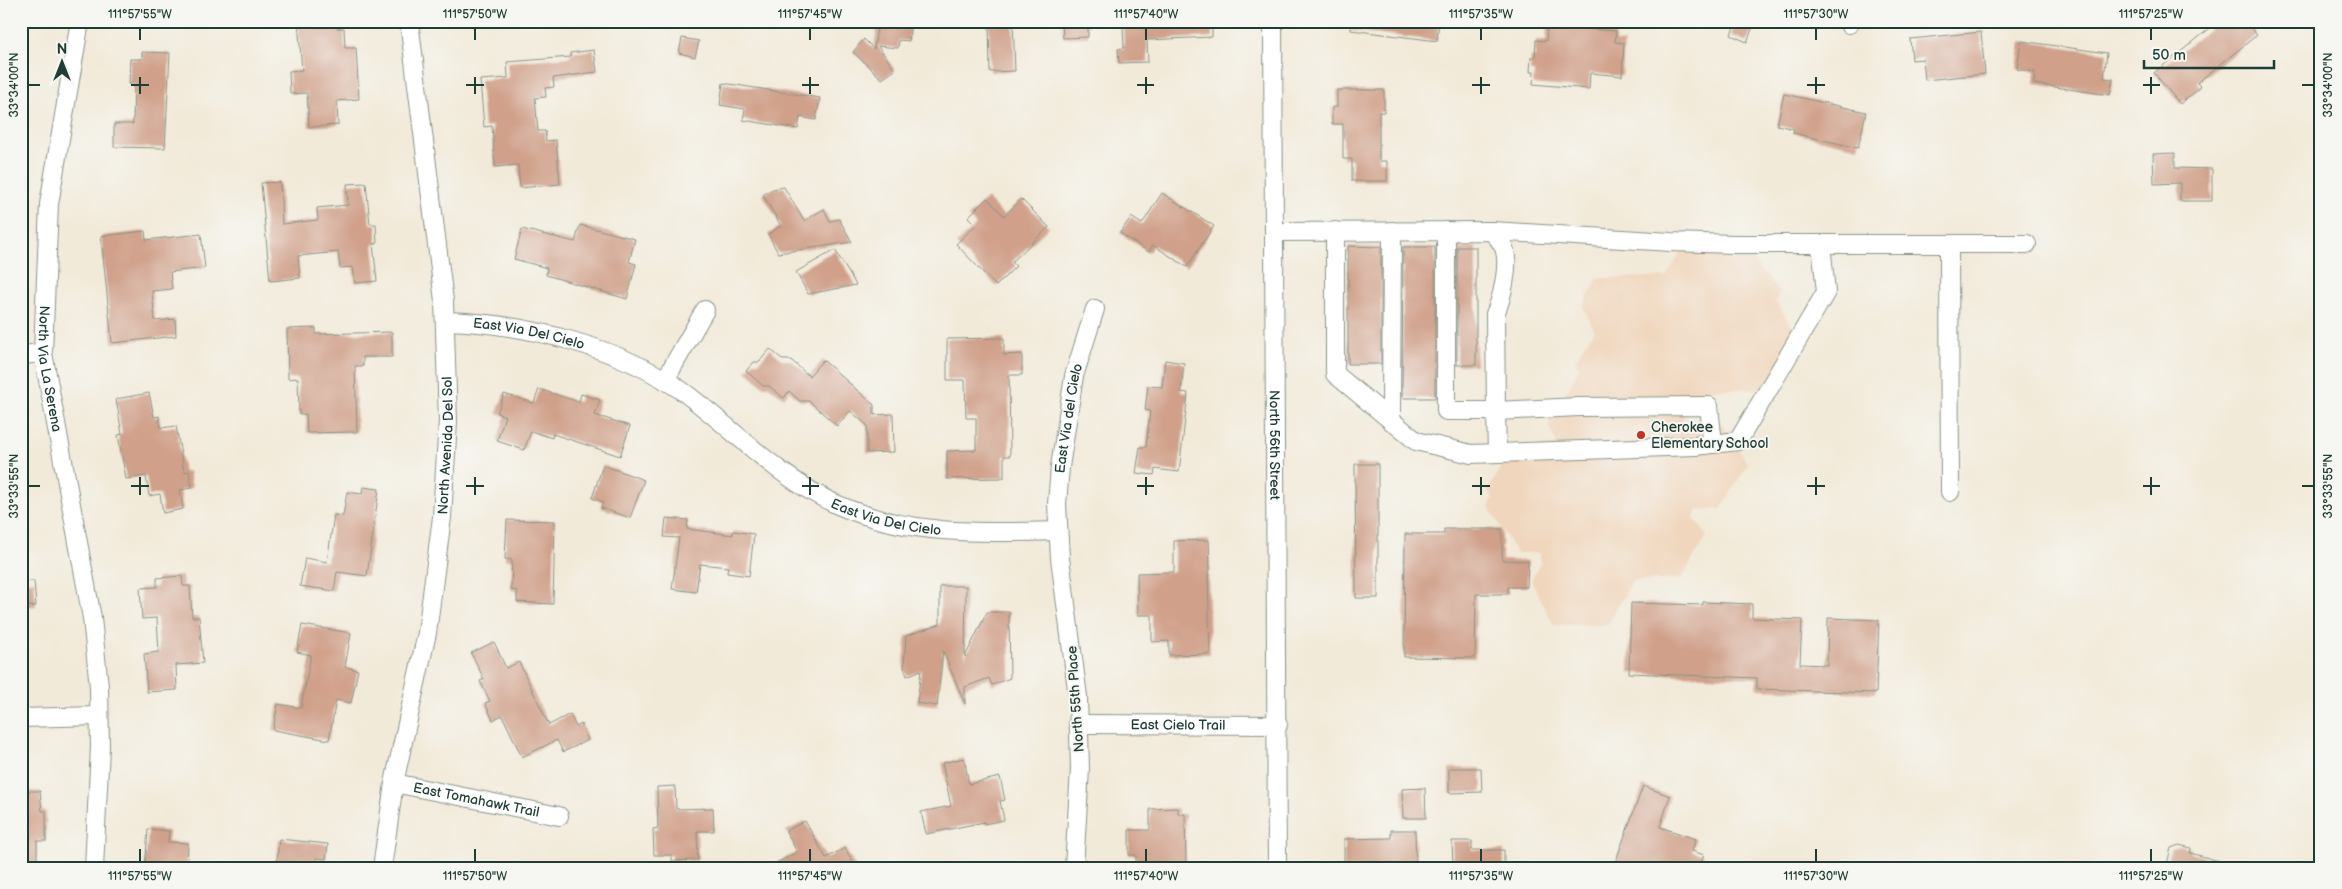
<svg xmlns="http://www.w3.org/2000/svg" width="2342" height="889" font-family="'Balsamiq Sans',sans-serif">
	<rect width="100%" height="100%" fill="#f6f6f2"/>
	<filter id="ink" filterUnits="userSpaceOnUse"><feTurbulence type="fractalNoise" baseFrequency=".02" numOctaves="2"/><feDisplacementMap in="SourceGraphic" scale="10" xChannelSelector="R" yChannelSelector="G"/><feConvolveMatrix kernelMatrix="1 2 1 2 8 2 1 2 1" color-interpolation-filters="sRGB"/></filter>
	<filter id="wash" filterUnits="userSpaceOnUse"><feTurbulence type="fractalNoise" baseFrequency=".0096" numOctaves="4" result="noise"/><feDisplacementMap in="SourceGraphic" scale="20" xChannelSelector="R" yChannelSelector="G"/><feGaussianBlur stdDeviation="1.12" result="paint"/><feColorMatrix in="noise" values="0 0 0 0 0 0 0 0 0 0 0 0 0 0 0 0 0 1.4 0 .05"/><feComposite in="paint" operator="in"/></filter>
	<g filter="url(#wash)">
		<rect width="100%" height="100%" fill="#f2ead9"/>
		<polygon fill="#f0d6bc" points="1688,240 1749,252 1762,274 1766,274 1779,292 1776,302 1803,342 1776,389 1702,389 1681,422 1722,423 1748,464 1721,509 1698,510 1694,518 1707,536 1681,579 1632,581 1608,625 1554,625 1531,580 1541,562 1539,553 1516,553 1489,507 1493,498 1488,490 1510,453 1557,444 1548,426 1579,368 1575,361 1594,330 1583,306 1598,278 1666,277"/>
		<g id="blocks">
			<g fill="#d0a08a">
				<polygon points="298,21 337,21 337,28 344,28 345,48 356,48 359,99 337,101 338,125 309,127 307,93 290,94 289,71 302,70"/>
				<polygon points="878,21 911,21 909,41 899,40 898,48 878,46 895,70 882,79 853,52 864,39 874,49"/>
				<polygon points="989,21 1013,21 1015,71 990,72"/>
				<polygon points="1062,21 1088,21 1088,37 1063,38"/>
				<polygon points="1136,21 1212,21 1212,37 1147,40 1148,62 1119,63 1118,49 1124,48 1123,26 1136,26"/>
				<polygon points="1351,21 1439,21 1437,41 1351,30"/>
				<polygon points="1736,21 1755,21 1747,42 1731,35"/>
				<polygon points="2219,21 2229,21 2235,28 2245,21 2257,35 2197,83 2201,87 2180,104 2154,73"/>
				<polygon points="1547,26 1616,31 1615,42 1624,43 1622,76 1590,73 1589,89 1533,84 1534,72 1530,72 1531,57 1535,57 1536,40 1546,41"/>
				<polygon points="1981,32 1985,74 1925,80 1923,59 1912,60 1910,39"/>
				<polygon points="682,38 699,41 695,57 679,53"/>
				<polygon points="2021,41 2107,53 2104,78 2113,79 2110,95 2034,84 2035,72 2017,69"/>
				<polygon points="594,50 597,72 553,78 554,87 545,88 546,97 535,98 538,131 545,131 546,141 556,140 560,184 520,188 518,165 495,167 492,126 484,127 480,80 508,78 507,62 571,57 570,53"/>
				<polygon points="142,52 170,53 165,148 114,147 114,124 133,124 134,84 129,84 130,59 142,59"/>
				<polygon points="723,83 820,98 816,120 800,117 798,129 743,120 745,109 720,105"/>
				<polygon points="1337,90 1384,90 1384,112 1379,112 1379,161 1387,161 1387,181 1352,181 1352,159 1343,159 1343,124 1332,124 1332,107 1337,107"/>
				<polygon points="1784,94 1866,112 1858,148 1793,133 1794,129 1777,125"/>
				<polygon points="2175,153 2175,168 2212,169 2212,201 2180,201 2180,183 2154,184 2153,154"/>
				<polygon points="280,182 282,224 318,220 317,208 348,205 347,184 366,183 370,224 376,224 377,244 373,244 377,281 355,283 353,267 340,268 338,252 298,256 300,278 270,281 261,183"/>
				<polygon points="784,187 804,221 824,209 830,221 839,219 852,242 778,253 768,234 781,226 763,195 773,189"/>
				<polygon points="1162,193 1214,226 1187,267 1153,245 1149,252 1120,233 1131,217 1142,224"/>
				<polygon points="987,198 1004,216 1021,199 1049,227 1012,262 1016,266 996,286 956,244 976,225 968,217"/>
				<polygon points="580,225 635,239 629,262 636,264 627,299 546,275 547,268 514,259 522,229 575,242"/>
				<polygon points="145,231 146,240 201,234 205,268 170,272 172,289 152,291 155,321 175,319 176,336 112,343 101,236"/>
				<polygon points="1348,246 1381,247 1381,364 1348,364"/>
				<polygon points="1403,247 1435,247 1435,398 1402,398"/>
				<rect x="1457" y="247" width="19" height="118"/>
				<polygon points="835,250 856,285 808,294 796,272"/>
				<polygon points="316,328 316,334 392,332 392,357 363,357 363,366 355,366 357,432 307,433 306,414 299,414 298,378 288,379 287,329"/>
				<polygon points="1004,338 1004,355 1022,354 1022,375 1009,375 1010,456 1004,456 1004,478 947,479 947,451 976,450 976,418 966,418 965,380 947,380 947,339"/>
				<polygon points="770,349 783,360 791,360 809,376 823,360 874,405 874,415 893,414 894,452 867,453 867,425 850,411 837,426 809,401 800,401 789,391 784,398 769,386 763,386 746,371 754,362 759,362"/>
				<polygon points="1165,360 1184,363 1181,392 1188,393 1179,472 1155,469 1154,475 1136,473 1140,447 1146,447 1150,411 1145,410 1148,386 1162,387"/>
				<polygon points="539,389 579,402 581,394 600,400 595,415 630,426 620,456 553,434 552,438 531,431 524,450 497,441 505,416 497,413 504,394 534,403"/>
				<polygon points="149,393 154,417 159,416 161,428 176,426 184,472 189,471 192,488 180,490 183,509 163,513 160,494 149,496 146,476 126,479 118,435 122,434 116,399"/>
				<polygon points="1355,464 1378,464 1378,598 1356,598"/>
				<polygon points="603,465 644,480 630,518 601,508 603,502 592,498"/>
				<polygon points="363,487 379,489 367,576 337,572 334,591 300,586 305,558 327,562 334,515 343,516 347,492 362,494"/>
				<polygon points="666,518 688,520 687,529 733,535 733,531 754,534 749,576 727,573 728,567 700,564 696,592 672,589 679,538 664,537"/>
				<polygon points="507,520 555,521 553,604 517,602 517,591 511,590 512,560 505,559"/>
				<polygon points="1444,529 1502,529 1502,560 1528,561 1527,587 1508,587 1508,594 1476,594 1475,658 1404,657 1405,534 1444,534"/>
				<polygon points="1209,540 1210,571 1208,571 1210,654 1169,655 1169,641 1152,642 1152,615 1138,615 1137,573 1174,572 1174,541"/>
				<polygon points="182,576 183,586 190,586 192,617 199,617 203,663 176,665 177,690 147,692 144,654 159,652 157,618 142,619 140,588 157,587 157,578"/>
				<polygon points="34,581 36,606 21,607 21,582"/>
				<polygon points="940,586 966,586 965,657 987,612 1009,612 1010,678 992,685 989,678 965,687 965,704 943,651 937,706 917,703 921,670 907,676 904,667 906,636 940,624"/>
				<polygon points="1703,602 1752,604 1752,618 1802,620 1800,664 1827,665 1828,618 1879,620 1876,693 1757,689 1757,678 1629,673 1631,603 1703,605"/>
				<polygon points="302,625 351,633 345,667 358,670 351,703 336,700 329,740 273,730 278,704 301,708 311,655 297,652"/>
				<polygon points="494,642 506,668 519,662 549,725 570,714 576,727 581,724 588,740 563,752 557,740 522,757 502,715 493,720 485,703 490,701 480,681 484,679 471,653"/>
				<polygon points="964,758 969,784 1000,777 1005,800 1000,801 1004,820 984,824 984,822 926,834 921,812 951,806 942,763"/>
				<polygon points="1449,768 1481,768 1482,792 1449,793"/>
				<polygon points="675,786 676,809 713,808 714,831 697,831 698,860 672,861 672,855 654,855 653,829 658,828 657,787"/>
				<polygon points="1643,786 1670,796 1660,827 1696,839 1692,851 1704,855 1699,868 1638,868 1616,860"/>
				<polygon points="1425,788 1426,818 1403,818 1402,789"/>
				<polygon points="21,791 40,791 42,811 46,811 46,841 37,841 37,868 21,868"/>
				<polygon points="1178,808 1178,814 1185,814 1186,868 1136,868 1136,855 1129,855 1129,830 1150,830 1150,809"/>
				<polygon points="805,821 826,858 845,848 856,868 767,868 797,852 786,831"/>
				<polygon points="148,829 169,831 168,842 188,843 187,868 145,868"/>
				<polygon points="1391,830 1415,830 1416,868 1344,868 1344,839 1391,838"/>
				<polygon points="279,839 328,844 326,859 316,858 315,868 276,868"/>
				<polygon points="1452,841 1472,841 1472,850 1504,850 1504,868 1453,868"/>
				<polygon points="2179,845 2191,848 2190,853 2227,863 2226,868 2166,868 2171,848"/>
			</g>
		</g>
	</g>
	<g filter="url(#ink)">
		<use href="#blocks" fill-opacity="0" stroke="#889486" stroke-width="1"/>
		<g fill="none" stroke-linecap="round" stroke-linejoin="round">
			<defs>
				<g id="minor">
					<path id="s1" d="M80,21L49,204L43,353L92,618L99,687L100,747L94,868"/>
					<path id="s2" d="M1273,21L1277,868"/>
					<polyline points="1849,24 1851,21"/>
					<polyline points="1335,231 1335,374 1416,441 1471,454 1695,446 1738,441 1826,292 1821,244"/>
					<polyline points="1446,231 1446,411 1496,411 1497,453"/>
					<path d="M1492,231C1497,237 1503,243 1505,251C1509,267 1502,299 1495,314L1496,411L1579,407L1709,406L1713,444"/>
					<polyline points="1274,232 1492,231 1671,242 1734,244 2027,244"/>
					<polyline points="1949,244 1950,492"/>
					<path id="s3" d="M445,321C524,323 621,347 685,393C736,431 779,479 838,505C909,536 982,533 1058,531"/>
					<polyline points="21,355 43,353"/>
					<polyline points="665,380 705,310"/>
					<polyline points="1391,421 1392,231"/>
					<polyline points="21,718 99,716"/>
					<path id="s4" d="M1078,724L1278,725"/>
					<path id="s5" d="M394,783L559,816"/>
					<path id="s6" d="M382,868L394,783L427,633L442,517L448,421L444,301L409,21"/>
					<path id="s7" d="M1074,868L1080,769L1078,697L1060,558L1057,504L1060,467L1074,376L1095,309"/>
				</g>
			</defs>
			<use href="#minor" stroke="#889486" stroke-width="20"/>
			<use href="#minor" stroke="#fff" stroke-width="18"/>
		</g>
	</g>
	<path fill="none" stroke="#1f3d34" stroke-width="2" d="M140,28V40M475,28V40M810,28V40M1146,28V40M1481,28V40M1816,28V40M2151,28V40M140,77V94M475,77V94M810,77V94M1146,77V94M1481,77V94M1816,77V94M2151,77V94M28,85H40M131,85H149M466,85H484M802,85H819M1137,85H1154M1472,85H1490M1807,85H1825M2143,85H2160M2302,85H2314M140,477V495M475,477V495M810,477V495M1146,477V495M1481,477V495M1816,477V495M2151,477V495M28,486H40M131,486H149M466,486H484M802,486H819M1137,486H1154M1472,486H1490M1807,486H1825M2143,486H2160M2302,486H2314M140,849V862M475,849V862M810,849V862M1146,849V862M1481,849V862M1816,849V862M2151,849V862"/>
	<circle fill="#c8321e" stroke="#f6f6f2" stroke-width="2" cx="1641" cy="435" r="5"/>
	<g text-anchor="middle" stroke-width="4" stroke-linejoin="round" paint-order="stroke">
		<g font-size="14" fill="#1f3d34" stroke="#f6f6f2">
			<text dy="5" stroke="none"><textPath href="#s3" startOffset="85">East Via Del Cielo</textPath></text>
			<text dy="5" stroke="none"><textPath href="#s1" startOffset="351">North Via La Serena</textPath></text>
			<text dy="5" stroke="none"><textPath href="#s7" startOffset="452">East Via del Cielo</textPath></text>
			<text dy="5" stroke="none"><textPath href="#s2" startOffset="424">North 56th Street</textPath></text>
			<text dy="5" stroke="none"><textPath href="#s6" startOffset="428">North Avenida Del Sol</textPath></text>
			<text dy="5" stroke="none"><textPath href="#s3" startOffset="494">East Via Del Cielo</textPath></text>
			<text transform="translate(1075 699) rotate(-94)" y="5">North 55th Place</text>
			<text dy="5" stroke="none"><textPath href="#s4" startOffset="100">East Cielo Trail</textPath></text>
			<text dy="5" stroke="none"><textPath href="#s5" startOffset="84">East Tomahawk Trail</textPath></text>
		</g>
		<g font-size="14" fill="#1f3d34" stroke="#f6f6f2" text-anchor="start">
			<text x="1651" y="432">Cherokee<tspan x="1651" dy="16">Elementary School</tspan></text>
		</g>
	</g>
	<rect width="2342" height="889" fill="none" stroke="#f6f6f2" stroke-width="55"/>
	<g transform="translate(62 62)" stroke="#f6f6f2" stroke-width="4" paint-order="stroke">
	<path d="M0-4L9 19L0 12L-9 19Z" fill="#1f3d34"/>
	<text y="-8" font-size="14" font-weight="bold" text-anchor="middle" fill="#1f3d34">N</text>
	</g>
	<path d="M2144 60v8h130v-8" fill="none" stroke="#1f3d34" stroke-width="2.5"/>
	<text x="2152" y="60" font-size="15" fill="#1f3d34" stroke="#f6f6f2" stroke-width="4" paint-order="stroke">50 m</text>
	<rect x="28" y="28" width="2286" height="834" fill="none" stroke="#1f3d34" stroke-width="2"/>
	<g font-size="12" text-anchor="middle" fill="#1f3d34">
		<text x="140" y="18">111°57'55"W</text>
		<text x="475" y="18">111°57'50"W</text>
		<text x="810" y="18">111°57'45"W</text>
		<text x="1146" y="18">111°57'40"W</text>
		<text x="1481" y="18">111°57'35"W</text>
		<text x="1816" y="18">111°57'30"W</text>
		<text x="2151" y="18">111°57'25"W</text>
		<text transform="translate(14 85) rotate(-90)" y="4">33°34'00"N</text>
		<text transform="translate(2328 85) rotate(-90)" y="4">33°34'00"N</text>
		<text transform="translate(14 486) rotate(-90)" y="4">33°33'55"N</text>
		<text transform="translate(2328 486) rotate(-90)" y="4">33°33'55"N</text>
		<text x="140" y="880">111°57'55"W</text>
		<text x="475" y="880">111°57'50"W</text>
		<text x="810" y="880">111°57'45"W</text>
		<text x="1146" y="880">111°57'40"W</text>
		<text x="1481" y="880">111°57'35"W</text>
		<text x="1816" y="880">111°57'30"W</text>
		<text x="2151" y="880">111°57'25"W</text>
	</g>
</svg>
